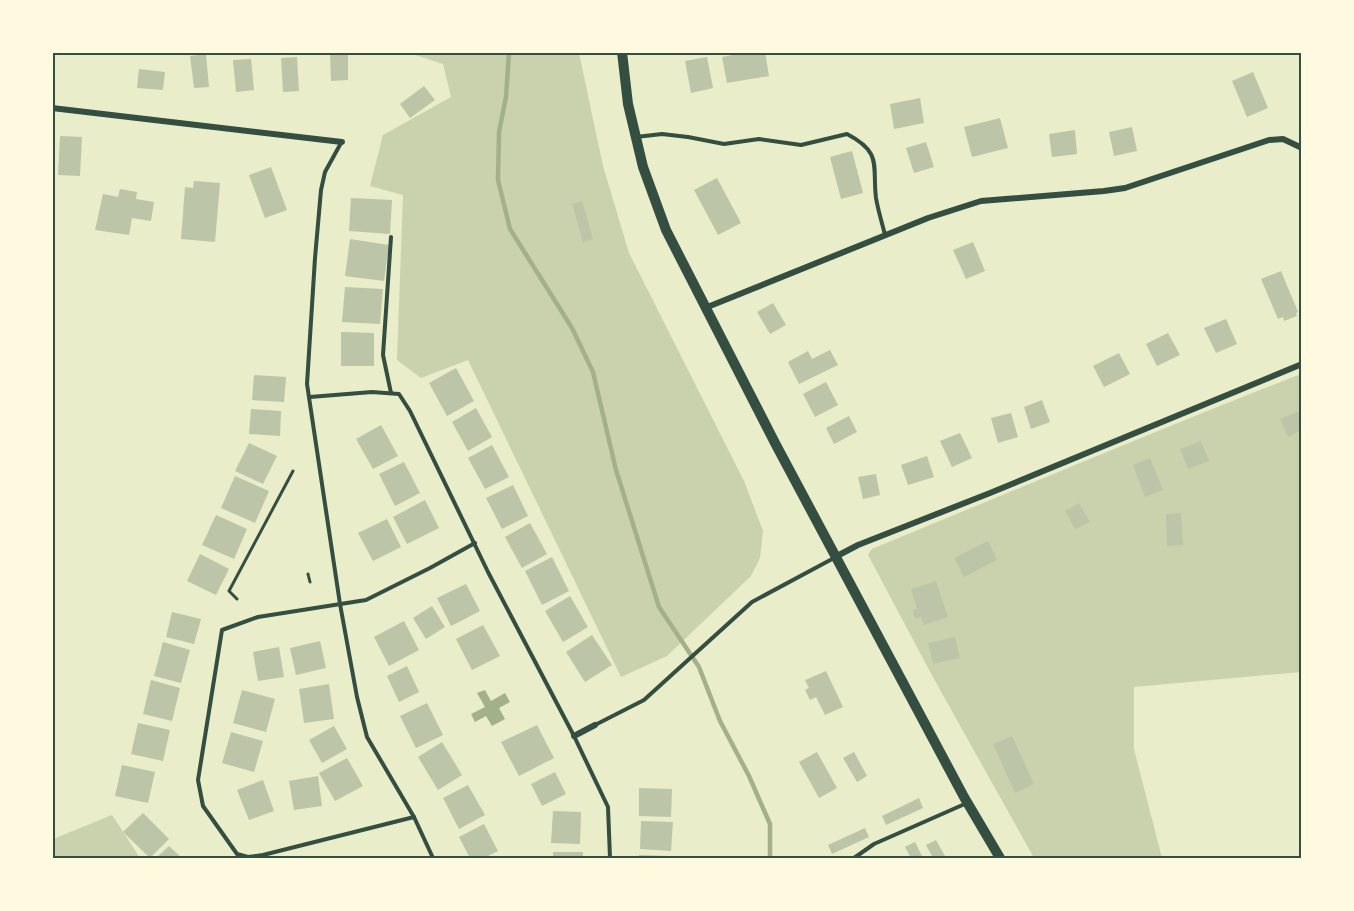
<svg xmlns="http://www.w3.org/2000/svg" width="1354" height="911" font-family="'Roboto Serif',serif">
	<rect width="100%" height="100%" fill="#e9edc9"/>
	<g fill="#cad2ad">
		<polygon points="409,53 579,53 603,166 629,253 744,481 763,531 760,558 751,576 667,656 621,677 468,360 421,378 397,360 403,195 370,186 383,135 451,97 443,64"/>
		<path d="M1301,374V672L1134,687V749L1162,858H1034L934,679L868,555L872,549L879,546C1020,488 1160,429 1301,374Z"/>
		<polygon points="112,815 140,858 53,858 53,839"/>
	</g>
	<polygon fill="#a3b18a" points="485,690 491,701 505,693 510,702 499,708 505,719 492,726 486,716 475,722 471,714 485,707 477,693"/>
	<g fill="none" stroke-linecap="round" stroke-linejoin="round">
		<polyline stroke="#a3b18a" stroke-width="4.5" points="509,52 506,97 499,132 498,180 510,229 572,328 593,372 616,470 659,607 699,667 720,721 749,776 770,824 770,858"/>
	</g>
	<g fill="#bcc5a7">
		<polygon points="330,52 348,52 348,80 331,81"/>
		<polygon points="748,52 765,52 769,76 727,83 722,57"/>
		<polygon points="206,54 209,87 194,88 190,56"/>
		<polygon points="297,57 299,91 283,92 281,58"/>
		<polygon points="707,57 713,88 691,93 685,61"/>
		<polygon points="251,59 254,90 236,92 233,60"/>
		<polygon points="139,69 165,72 163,90 137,88"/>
		<polygon points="1253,72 1268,108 1247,117 1232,81"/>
		<polygon points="424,86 435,100 410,118 400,104"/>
		<polygon points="920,98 924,123 894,129 890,104"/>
		<polygon points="1000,118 1008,148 972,157 964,127"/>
		<polygon points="1132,127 1137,151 1114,156 1109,132"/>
		<polygon points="1075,130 1077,154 1052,157 1049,134"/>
		<polygon points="60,136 82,137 80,176 58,175"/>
		<polygon points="926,142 934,167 914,173 906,148"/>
		<polygon points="852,151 863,193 841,199 830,157"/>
		<polygon points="271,167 287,210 265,218 249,175"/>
		<polygon points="717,178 741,223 718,235 694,190"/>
		<polygon points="194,181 220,183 215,242 181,239 185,187 193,188"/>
		<polygon points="120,189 137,192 136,199 154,202 151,221 132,218 129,235 95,230 103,194 118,197"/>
		<polygon points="351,198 392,200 390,234 349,231"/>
		<polygon points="582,201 593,239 583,242 572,204"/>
		<polygon points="350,239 389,245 384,281 345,276"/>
		<polygon points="973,242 985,271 966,279 953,250"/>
		<polygon points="1281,271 1298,312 1296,313 1297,316 1284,321 1283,317 1278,319 1261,279"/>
		<polygon points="345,287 383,289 380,324 342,322"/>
		<polygon points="773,303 786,325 770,334 757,312"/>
		<polygon points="1226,319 1237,344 1216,353 1204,328"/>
		<polygon points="341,332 374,333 374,366 341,366"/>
		<polygon points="1168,333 1180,355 1157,366 1146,344"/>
		<polygon points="830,350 838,365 799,384 788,362 808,351 812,359"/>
		<polygon points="1119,353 1130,374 1104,387 1093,366"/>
		<polygon points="456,368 474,401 447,416 429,383"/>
		<polygon points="254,375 286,377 284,402 252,400"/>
		<polygon points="826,382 838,405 815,417 803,394"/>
		<polygon points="1042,400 1050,422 1031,429 1024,407"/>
		<polygon points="476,408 492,437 468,451 452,422"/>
		<polygon points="251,409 281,411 280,436 249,434"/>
		<polygon points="1302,410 1302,430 1288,437 1280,419"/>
		<polygon points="1011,413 1018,437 998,443 991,418"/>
		<polygon points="849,416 857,432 834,444 826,428"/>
		<polygon points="381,425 398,456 373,469 356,439"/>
		<polygon points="960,433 972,458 952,467 940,441"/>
		<polygon points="1201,441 1209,461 1188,469 1180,449"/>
		<polygon points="249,443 277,456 263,484 235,471"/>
		<polygon points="492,445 509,477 485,489 468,458"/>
		<polygon points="927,456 934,477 908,485 901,465"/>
		<polygon points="1150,458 1163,490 1145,497 1133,465"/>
		<polygon points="404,462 420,493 395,506 379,474"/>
		<polygon points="876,474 880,495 863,499 858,477"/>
		<polygon points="235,476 269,491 255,523 221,508"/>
		<polygon points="513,485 528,516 502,529 486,498"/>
		<polygon points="425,500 439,528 407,544 393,517"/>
		<polygon points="1079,503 1090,522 1075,529 1065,511"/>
		<polygon points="1181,513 1183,545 1167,546 1166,514"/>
		<polygon points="216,515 247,529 234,559 202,545"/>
		<polygon points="387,519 401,547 373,561 358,533"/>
		<polygon points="530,523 547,554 522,568 505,537"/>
		<polygon points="988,541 997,560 964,577 954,558"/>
		<polygon points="200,554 229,569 216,595 187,581"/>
		<polygon points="552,557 569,591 542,605 525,571"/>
		<polygon points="936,581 948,617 924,625 921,617 915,619 913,610 917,609 911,589"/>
		<polygon points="466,584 480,611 451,626 437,598"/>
		<polygon points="570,596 588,627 563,642 545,611"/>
		<polygon points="432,606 445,627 426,639 413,618"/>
		<polygon points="172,612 201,619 194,644 166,637"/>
		<polygon points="404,621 419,650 389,666 374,637"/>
		<polygon points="483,625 500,656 472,670 456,639"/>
		<polygon points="592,635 612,665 585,682 566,652"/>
		<polygon points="955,637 960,658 933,664 928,643"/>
		<polygon points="320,641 326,668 296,675 290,648"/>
		<polygon points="163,642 190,650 181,683 154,676"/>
		<polygon points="279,647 284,677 258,681 253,652"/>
		<polygon points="407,666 419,692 399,702 387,676"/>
		<polygon points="826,671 843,707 825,715 816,697 810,700 805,690 809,688 805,680"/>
		<polygon points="151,680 180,688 172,721 143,714"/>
		<polygon points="329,684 334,719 304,723 299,689"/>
		<polygon points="242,690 275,699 266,732 233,723"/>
		<polygon points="427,703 443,735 416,748 400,716"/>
		<polygon points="138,723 170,730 163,761 131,754"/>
		<polygon points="537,725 554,758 519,776 501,742"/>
		<polygon points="334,726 347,749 322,763 309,740"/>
		<polygon points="231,732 263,741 254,772 222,763"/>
		<polygon points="1012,736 1034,784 1015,793 993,744"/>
		<polygon points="442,742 462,775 438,790 418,757"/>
		<polygon points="817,752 837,788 819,798 799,762"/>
		<polygon points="854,752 867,776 857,782 843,758"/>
		<polygon points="347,758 363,786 335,801 319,773"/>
		<polygon points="122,765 155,772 148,803 115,796"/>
		<polygon points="555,772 566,794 542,806 531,784"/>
		<polygon points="318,776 322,806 294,810 289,781"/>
		<polygon points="263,780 274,811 249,820 237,790"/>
		<polygon points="468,785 485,815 459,829 443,798"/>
		<polygon points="639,788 672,789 671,817 639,816"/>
		<polygon points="919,798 923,808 886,825 882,816"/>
		<polygon points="553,811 581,812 580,844 551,843"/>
		<polygon points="143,813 169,839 150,858 123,832"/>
		<polygon points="641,821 673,822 671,851 640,849"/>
		<polygon points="484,824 498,851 484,858 470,858 459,837"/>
		<polygon points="865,828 869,837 832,854 828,845"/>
		<polygon points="936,840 946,858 933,858 926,845"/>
		<polygon points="915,842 923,858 911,858 905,847"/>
		<polygon points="169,846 182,858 156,858"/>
		<rect x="553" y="852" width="30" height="6"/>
		<polygon points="639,855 670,856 670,858 639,858"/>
	</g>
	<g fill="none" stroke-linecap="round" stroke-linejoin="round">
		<g stroke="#344e41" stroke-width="3">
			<polyline points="308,574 310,582"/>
			<polyline points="237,599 229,591 293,471"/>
		</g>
		<g stroke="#344e41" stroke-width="4">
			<path d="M636,137L662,134L688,137L724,144L759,139L801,145L847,134C883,153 872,165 876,198C878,210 882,223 885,235"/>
			<polyline points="341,143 325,172 321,190 315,258 307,384 340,604 357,697 367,737 414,817 433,858"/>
			<polyline points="391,393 383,355 391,237"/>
			<polyline points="310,397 372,392 399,394 410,411 488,572 574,736 608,807 610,858"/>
			<polyline points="595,725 644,700 752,602 834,558"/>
			<polyline points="414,817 263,855 248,857 237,854 203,806 198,780 222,630 258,617 366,600 430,568 475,543"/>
			<polyline points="854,858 874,844 967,803"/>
		</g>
		<g stroke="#344e41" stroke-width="6">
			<polyline points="52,53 54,52"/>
			<polyline points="52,108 342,142"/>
			<polyline points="705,308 928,218 981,201 1104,191 1125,188 1269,140 1283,139 1302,148"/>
			<polyline points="837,556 858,545 990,493 1302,364"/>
			<polyline points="574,736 595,725"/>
		</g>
		<polyline stroke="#344e41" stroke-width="10" points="622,52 628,104 643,167 666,230 775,443 964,797 1000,858"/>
	</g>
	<rect width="1354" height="911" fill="none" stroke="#fefae0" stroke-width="108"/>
	<rect x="54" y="54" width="1246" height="803" fill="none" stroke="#344e41" stroke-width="2"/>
</svg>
